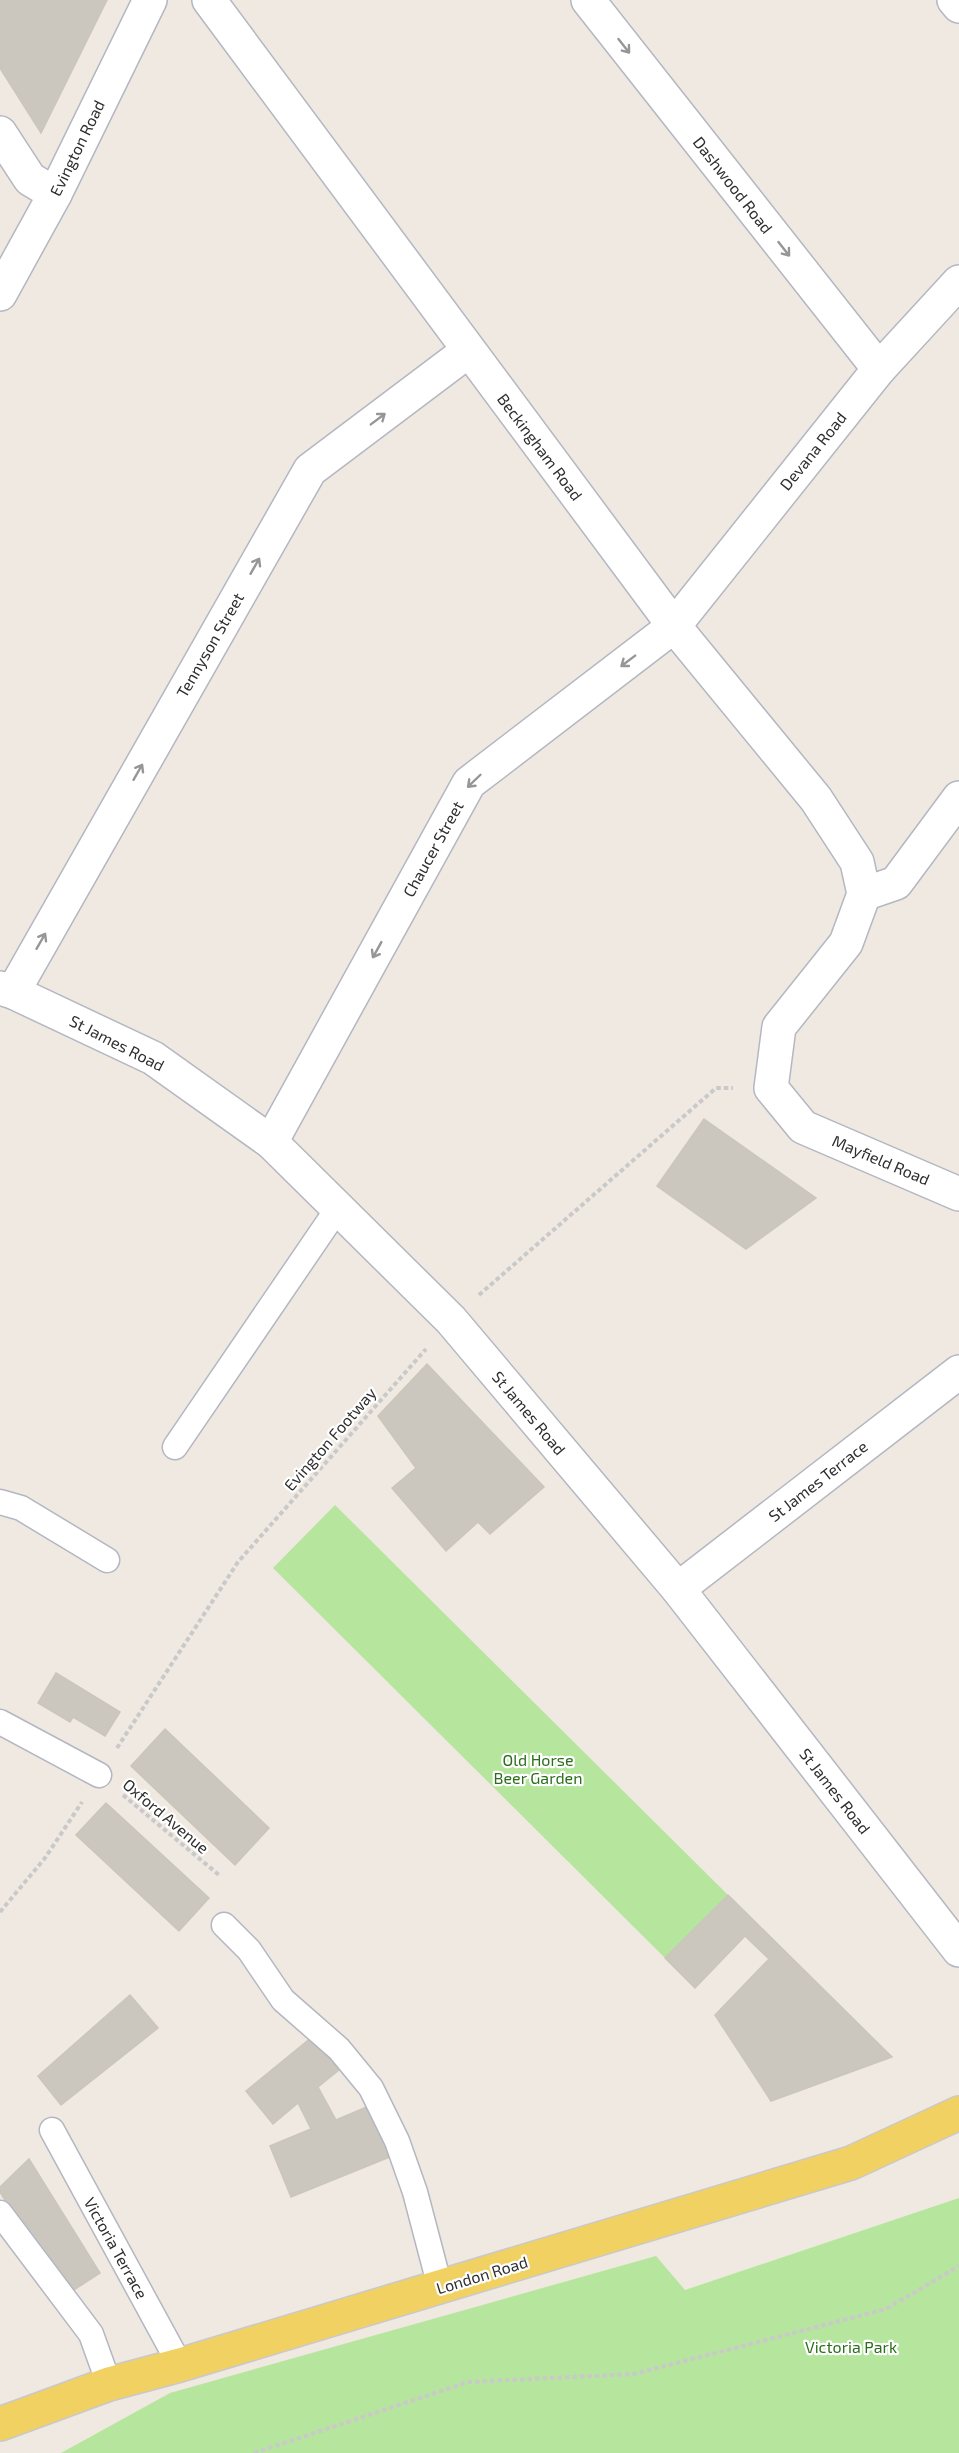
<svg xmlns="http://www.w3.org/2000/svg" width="959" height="2453" font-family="'Exo 2',sans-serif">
	<rect width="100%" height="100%" fill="#efe9e1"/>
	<g fill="#b6e59e">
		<polygon points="335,1505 728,1895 665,1958 273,1568"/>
		<polygon points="959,2198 959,2453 61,2453 170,2393 656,2256 685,2290"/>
	</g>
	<g fill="#cbc7bf" stroke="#cbc5ba" stroke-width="1.5">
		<polygon points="0,0 107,0 41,133 0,68"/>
		<polygon points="704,1119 816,1198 746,1249 657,1186"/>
		<polygon points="427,1364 544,1487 490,1534 478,1522 446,1551 392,1488 416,1468 378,1416"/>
		<polygon points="56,1673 120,1712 105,1736 73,1717 70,1722 38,1703"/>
		<polygon points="165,1729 269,1828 235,1865 131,1766"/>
		<polygon points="106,1803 209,1898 179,1931 76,1835"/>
		<polygon points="728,1895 892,2057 771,2101 715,2015 769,1959 745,1936 695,1988 665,1958"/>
		<polygon points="130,1995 158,2028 61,2105 38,2076"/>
		<polygon points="312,2037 339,2070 318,2087 336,2120 376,2103 397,2154 291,2197 270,2146 311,2129 298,2103 273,2124 246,2091"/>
		<polygon points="29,2159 100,2273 63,2297 0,2192 0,2187"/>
	</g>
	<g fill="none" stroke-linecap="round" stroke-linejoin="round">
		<defs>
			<g id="service">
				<polyline points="175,1447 338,1208"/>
				<polyline points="0,1502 21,1508 107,1560"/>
				<polyline points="0,1722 99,1775"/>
				<polyline points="224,1925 249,1950 283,2000 339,2049 371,2088 397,2141 415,2192 440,2287"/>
				<polyline points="52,2130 180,2365"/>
				<polyline points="0,2213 91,2334 109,2384"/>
			</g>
			<g id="minor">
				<polyline points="588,0 879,369"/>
				<polyline points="954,0 959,6"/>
				<polyline points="0,133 30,179 55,194"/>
				<polyline points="864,894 896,883 959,798"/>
				<polyline points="0,988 13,992 153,1058 271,1142 451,1320 678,1589 959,1950"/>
				<polyline points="13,992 310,470 468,351"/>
				<polyline points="271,1142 469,783 674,626 879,369 959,282"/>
				<polyline points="678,1589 959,1372"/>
			</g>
			<polyline id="tertiary" points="0,294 55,194 150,0"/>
			<polyline id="secondary" points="209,0 674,626 816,799 857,862 864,894 846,943 779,1027 771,1088 803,1127 959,1194"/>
			<polyline id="primary" points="0,2424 109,2384 180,2365 851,2163 959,2113"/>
		</defs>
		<use href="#service" stroke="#b4b7c1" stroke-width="27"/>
		<use href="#minor" stroke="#b4b7c1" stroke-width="36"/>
		<use href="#tertiary" stroke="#b4b7c1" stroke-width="36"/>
		<use href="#secondary" stroke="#b4b7c1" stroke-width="36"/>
		<use href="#primary" stroke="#c9c9c9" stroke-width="36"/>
		<g stroke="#c9c9c9" stroke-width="4" stroke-dasharray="4.5 3" stroke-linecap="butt">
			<polyline points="479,1295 716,1088 733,1088"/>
			<polyline points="117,1748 238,1562 426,1349"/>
			<polyline points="123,1795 219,1875"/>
			<polyline points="0,1912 45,1858 82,1802"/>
			<polyline points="254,2453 468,2382 634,2374 886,2309 959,2266"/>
		</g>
		<use href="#service" stroke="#fff" stroke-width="24"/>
		<use href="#minor" stroke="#fff" stroke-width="33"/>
		<use href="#tertiary" stroke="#fff" stroke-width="33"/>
		<use href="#secondary" stroke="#fff" stroke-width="33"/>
		<use href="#primary" stroke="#f2d163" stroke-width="33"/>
	</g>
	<defs><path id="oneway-shaft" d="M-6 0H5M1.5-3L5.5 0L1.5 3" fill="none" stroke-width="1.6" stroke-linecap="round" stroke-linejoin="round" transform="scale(1.5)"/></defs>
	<g stroke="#969696">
		<use href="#oneway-shaft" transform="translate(624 46) rotate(52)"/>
		<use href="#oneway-shaft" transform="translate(784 249) rotate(52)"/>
		<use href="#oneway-shaft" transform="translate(378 419) rotate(-37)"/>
		<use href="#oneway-shaft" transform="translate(255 566) rotate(-60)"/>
		<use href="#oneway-shaft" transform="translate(628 661) rotate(143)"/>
		<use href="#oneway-shaft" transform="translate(138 772) rotate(-60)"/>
		<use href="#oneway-shaft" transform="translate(474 781) rotate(136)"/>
		<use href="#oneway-shaft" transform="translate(41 941) rotate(-60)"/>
		<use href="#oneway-shaft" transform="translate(377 950) rotate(119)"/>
	</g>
	<g text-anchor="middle" stroke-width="4.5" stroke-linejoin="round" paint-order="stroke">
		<g font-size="16" fill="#2e2e2e" stroke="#fff">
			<text transform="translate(77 148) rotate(-64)" y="6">Evington Road</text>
			<text transform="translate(733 185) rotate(52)" y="6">Dashwood Road</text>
			<text transform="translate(540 447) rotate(53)" y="6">Beckingham Road</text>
			<text transform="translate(813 451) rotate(-51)" y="6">Devana Road</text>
			<text transform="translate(210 645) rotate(-60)" y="6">Tennyson Street</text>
			<text transform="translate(433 849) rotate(-61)" y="6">Chaucer Street</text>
			<text transform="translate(117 1043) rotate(27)" y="6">St James Road</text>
			<text transform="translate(881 1160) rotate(23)" y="6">Mayfield Road</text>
			<text transform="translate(529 1413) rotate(50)" y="6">St James Road</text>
			<text transform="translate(330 1439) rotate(-49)" y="6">Evington Footway</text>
			<text transform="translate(818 1481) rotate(-38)" y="6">St James Terrace</text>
			<text transform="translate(835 1791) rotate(52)" y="6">St James Road</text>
			<text transform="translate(166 1816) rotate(40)" y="6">Oxford Avenue</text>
			<text transform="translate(116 2248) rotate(61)" y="6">Victoria Terrace</text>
			<text transform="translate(482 2275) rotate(-17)" y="6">London Road</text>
		</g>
		<g font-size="16" fill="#2c6e1b" stroke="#fff">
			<text x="538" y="1766">Old Horse<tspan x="538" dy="18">Beer Garden</tspan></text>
			<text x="851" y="2353">Victoria Park</text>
		</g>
	</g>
</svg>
